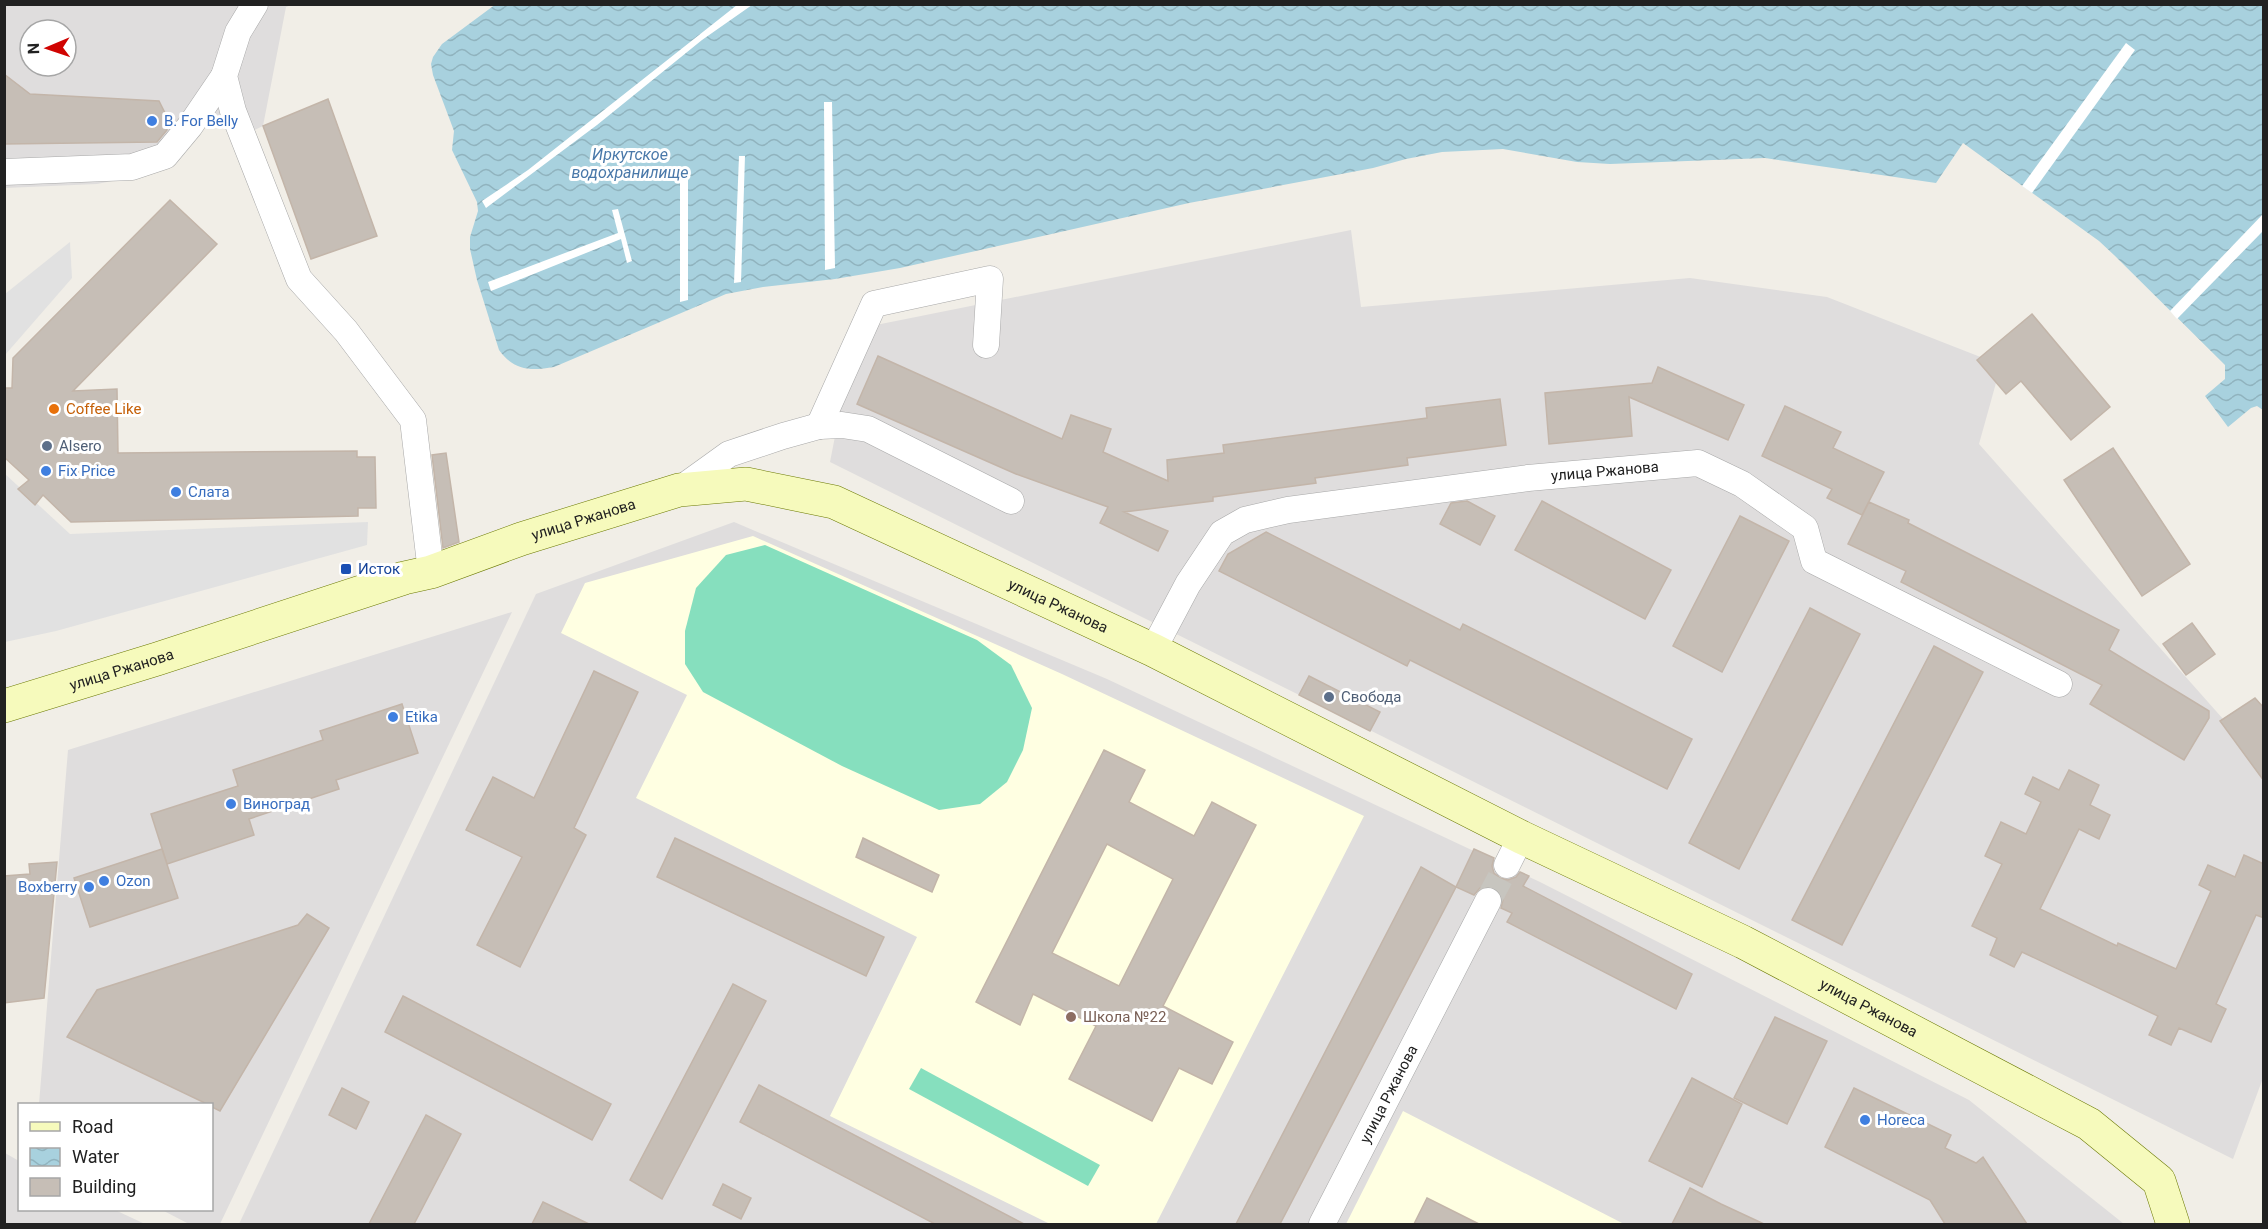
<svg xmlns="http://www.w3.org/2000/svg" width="2268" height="1229" font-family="Roboto,sans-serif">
	<defs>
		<pattern id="water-waves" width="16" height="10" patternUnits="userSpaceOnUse" patternTransform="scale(1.5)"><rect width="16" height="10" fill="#a8d1de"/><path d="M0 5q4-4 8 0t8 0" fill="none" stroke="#90b3be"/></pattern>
	</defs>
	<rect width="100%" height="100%" fill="#f1eee7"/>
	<g fill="#dfdddd" fill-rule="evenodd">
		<path d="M4,5H291L286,7L263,126L242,136L229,129L213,115L152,173L97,184L5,188ZM30,30H66V66H30Z"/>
		<polygon points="1351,230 1361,307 1690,278 1827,297 2001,365 1979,444 2263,764 2263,1078 2233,1159 830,462 856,329"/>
		<polygon points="734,522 1107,679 1540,882 1969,1100 2124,1224 239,1224 536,594"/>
		<polygon points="512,612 220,1224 189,1224 162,1210 212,1210 212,1104 39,1104 68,750"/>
		<polygon points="5,1153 19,1161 20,1210 115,1210 145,1224 5,1224"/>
	</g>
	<g fill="#ffffe2">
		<polygon points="753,536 1062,674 1364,816 1156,1224 1050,1224 830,1116 917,937 636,798 687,695 561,633 585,583"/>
		<polygon points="1403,1111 1624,1224 1346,1224"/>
	</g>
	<g fill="#86dfbe">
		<polygon points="765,545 977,640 1011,665 1032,708 1023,750 1007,782 980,804 939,810 842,766 703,692 685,664 685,631 696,588 726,555"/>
		<polygon points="921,1068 1100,1165 1088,1186 909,1089"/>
	</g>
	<g fill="#e1e1e1">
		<polygon points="70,242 72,278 5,355 5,294"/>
		<polygon points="4,473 70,534 368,522 367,545 56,631 5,642"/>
	</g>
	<path fill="url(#water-waves)" d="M496,4L2263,5V410L2257,406L2251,408L2228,427L2205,396L2225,379V365L2114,255L2099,241L1963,143L1936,183L1765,158L1610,164L1577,162L1503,149L1442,152L1406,159L1373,168L1189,203L900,268L835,279L763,287L726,294L554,367C531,371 514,371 499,350L477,280L470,249V237L478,211L477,202L452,150L454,131L433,75L431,64L433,57L442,44Z"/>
	<g fill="#fff">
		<polygon points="737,5 752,5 702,40 597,125 486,208 482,201 528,170"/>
		<polygon points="2126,43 2135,50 2032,193 2022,186"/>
		<polygon points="824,102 832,102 835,268 825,270"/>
		<polygon points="739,156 745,156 741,282 734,283"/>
		<polygon points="688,175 688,300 680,302 680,176"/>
		<polygon points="618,209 632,261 627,263 621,239 491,291 488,282 618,233 612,210"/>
		<polygon points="2263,214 2263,231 2177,319 2170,311"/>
	</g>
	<g fill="#c6beb6" stroke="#c3b5a9" stroke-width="1.5" fill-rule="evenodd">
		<polygon points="4,74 30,94 159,101 166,115 167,130 157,142 4,144"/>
		<polygon points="328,99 377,236 311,259 263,126"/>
		<polygon points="170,200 217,244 73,391 117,389 118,453 357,451 357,457 375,457 376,508 358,508 358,516 71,522 43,495 35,505 18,489 29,480 4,457 4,388 12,388 13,358"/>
		<polygon points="2032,314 2110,407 2071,440 2021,381 2006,394 1977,360"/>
		<polygon points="878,356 1062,439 1071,415 1111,429 1103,452 1168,481 1167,460 1224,453 1223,445 1427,418 1426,408 1500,399 1506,445 1407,458 1408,465 1315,478 1316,483 1213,497 1213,501 1124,512 1168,531 1158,551 1100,523 1108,507 1016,474 857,404"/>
		<polygon points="1658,367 1744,405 1728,440 1629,397 1632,436 1549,444 1545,393 1652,383"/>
		<polygon points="1785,406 1841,432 1833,448 1884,472 1862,515 1827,498 1832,489 1762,456"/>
		<polygon points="2113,448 2190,564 2142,596 2064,480"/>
		<polygon points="446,453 459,542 443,548 432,455"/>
		<polygon points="1467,501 1495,516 1480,545 1440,524 1451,503"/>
		<polygon points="1542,501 1671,570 1645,619 1515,550"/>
		<polygon points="1869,502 1909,520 1908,523 2119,630 2109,650 2209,711 2209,718 2184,760 2090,704 2102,685 1901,582 1906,571 1848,544"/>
		<polygon points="1740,516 1789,541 1722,672 1673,646"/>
		<polygon points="1266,532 1460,630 1463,624 1692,739 1667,789 1410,660 1407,666 1219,571 1228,554"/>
		<polygon points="1810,608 1860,634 1739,869 1689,843"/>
		<polygon points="2192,623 2215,654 2186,675 2163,644"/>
		<polygon points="1934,646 1983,672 1842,945 1792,920"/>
		<polygon points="594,671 638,692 574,828 586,835 520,967 477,945 522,857 466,830 493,777 534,798"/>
		<polygon points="1309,676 1380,712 1370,731 1299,695"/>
		<polygon points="2255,698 2264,708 2264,781 2220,721"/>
		<polygon points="402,704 418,753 336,780 339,789 249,819 254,835 167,864 151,814 238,786 233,770 323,740 320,731"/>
		<path d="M1104,750L1145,770L1129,802L1194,836L1212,802L1256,825L1163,1006L1233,1042L1212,1084L1179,1068L1152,1121L1069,1079L1096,1026L1033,994L1020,1025L976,1002ZM1107,844L1173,879L1119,986L1052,953Z"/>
		<polygon points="2069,770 2099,785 2090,805 2110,815 2099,839 2079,829 2040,909 2117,946 2118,943 2176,969 2211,891 2199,885 2208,865 2235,877 2244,855 2264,864 2264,918 2256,915 2216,1004 2226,1009 2211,1042 2179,1028 2171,1045 2149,1035 2158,1016 2022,952 2014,967 1990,955 1997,938 1972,926 2002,864 1985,856 2001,822 2026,834 2041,802 2025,794 2033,777 2059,790"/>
		<polygon points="675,838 884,937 866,976 657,877"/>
		<polygon points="863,838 939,875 932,892 856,857"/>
		<polygon points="162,849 178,898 90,927 74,878"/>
		<polygon points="1474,849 1494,858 1492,866 1494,873 1500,878 1508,880 1516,877 1520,872 1529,876 1523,886 1692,974 1676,1009 1507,922 1512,913 1501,908 1503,900 1501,893 1495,888 1488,886 1480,888 1474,895 1456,887"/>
		<polygon points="57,862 44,998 4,1003 4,876 30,874 29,864"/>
		<polygon points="1421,867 1456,887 1280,1224 1236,1224"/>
		<polygon points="307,914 329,928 220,1111 212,1107 212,1104 207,1104 67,1037 97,990 298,925"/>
		<polygon points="733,984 766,1001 662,1199 630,1180"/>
		<polygon points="403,996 611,1104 592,1140 385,1032"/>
		<polygon points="1775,1017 1827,1041 1787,1124 1734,1098"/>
		<polygon points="1692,1078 1742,1104 1702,1187 1649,1161"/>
		<polygon points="759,1085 1024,1224 935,1224 740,1122"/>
		<polygon points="342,1088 369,1102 356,1129 329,1115"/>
		<polygon points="1854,1088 1951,1135 1945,1148 1976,1163 1983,1157 2027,1224 1945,1224 1930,1200 1825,1147"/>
		<polygon points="426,1115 461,1134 414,1224 369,1224"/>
		<polygon points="723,1184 751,1198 741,1219 713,1205"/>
		<polygon points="1690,1188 1721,1204 1764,1224 1672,1224"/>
		<polygon points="1427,1198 1479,1224 1414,1224"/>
		<polygon points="543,1202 589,1224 532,1224"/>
	</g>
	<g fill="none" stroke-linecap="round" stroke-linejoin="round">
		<polyline stroke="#c7c5bf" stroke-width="26" stroke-dasharray="26 13" stroke-linecap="butt" points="1488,901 1507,865"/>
		<defs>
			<g id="street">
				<polyline points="255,4 238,32 224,76 233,111 299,279 346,331 413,420 431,572"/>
				<polyline points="4,172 132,167 165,156 190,126 224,76"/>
				<polyline points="819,426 874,304 990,279 986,345"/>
				<polyline points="679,490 729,454 783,436 819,426 842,425 868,429 1011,501"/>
				<path id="s1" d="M1153,650L1188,584L1222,533L1245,520L1288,510L1528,478L1698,463L1742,484L1805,528L1814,561L2059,684"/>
				<polyline points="1507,865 1521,837"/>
				<path id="s2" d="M1322,1224L1488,901"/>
			</g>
			<g id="secondary">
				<path id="s3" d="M4,706L157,659L404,578L431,572L521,539L679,490L746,484L834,502L1153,650L1521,837L1743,942L2089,1124L2159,1181L2173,1224"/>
			</g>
		</defs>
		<use href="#street" stroke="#a8a8a8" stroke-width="27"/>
		<use href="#secondary" stroke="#6c7a05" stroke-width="34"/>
		<use href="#street" stroke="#fff" stroke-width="26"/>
		<use href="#secondary" stroke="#f6fabc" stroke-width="33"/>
	</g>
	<g fill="#3f7fe0" stroke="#fff" stroke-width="2">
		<circle cx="152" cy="121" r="6"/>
		<circle cx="46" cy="471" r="6"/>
		<circle cx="176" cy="492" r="6"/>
		<circle cx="393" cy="717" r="6"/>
		<circle cx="231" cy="804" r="6"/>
		<circle cx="104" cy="881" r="6"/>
		<circle cx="89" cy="887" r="6"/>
		<circle cx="1865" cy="1120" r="6"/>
	</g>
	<circle fill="#e8710a" stroke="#fff" stroke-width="2" cx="54" cy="409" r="6"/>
	<g fill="#5c6f8a" stroke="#fff" stroke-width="2">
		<circle cx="47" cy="446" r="6"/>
		<circle cx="1329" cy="697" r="6"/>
	</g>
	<rect fill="#1a4fb4" stroke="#fff" stroke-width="2" x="340" y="563" width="12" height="12" rx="3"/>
	<circle fill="#8d6e63" stroke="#fff" stroke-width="2" cx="1071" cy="1017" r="6"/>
	<g text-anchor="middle" stroke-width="6" stroke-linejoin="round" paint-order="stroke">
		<g font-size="15" fill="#366cbe" stroke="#fff" text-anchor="start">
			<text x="164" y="126">B. For Belly</text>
			<text x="58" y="476">Fix Price</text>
			<text x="188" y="497">Слата</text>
			<text x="405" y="722">Etika</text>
			<text x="243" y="809">Виноград</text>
			<text x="116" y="886">Ozon</text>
			<text x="77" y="892" text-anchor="end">Boxberry</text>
			<text x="1877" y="1125">Horeca</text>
		</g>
		<g font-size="15" fill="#c56008" stroke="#fff" text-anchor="start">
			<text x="66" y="414">Coffee Like</text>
		</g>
		<g font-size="15" fill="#4e5e75" stroke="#fff" text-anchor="start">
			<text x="59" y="451">Alsero</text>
			<text x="1341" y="702">Свобода</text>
		</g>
		<g font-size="15" fill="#212121" stroke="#fff">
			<text dy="5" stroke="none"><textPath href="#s1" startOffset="526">улица Ржанова</textPath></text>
			<text dy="5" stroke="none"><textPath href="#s3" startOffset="609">улица Ржанова</textPath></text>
			<text dy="5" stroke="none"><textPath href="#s3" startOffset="1113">улица Ржанова</textPath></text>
			<text dy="5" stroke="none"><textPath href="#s3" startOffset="123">улица Ржанова</textPath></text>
			<text dy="5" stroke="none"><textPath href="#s3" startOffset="2018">улица Ржанова</textPath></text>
			<text dy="5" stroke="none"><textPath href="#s2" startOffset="146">улица Ржанова</textPath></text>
		</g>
		<g font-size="15" fill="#164399" stroke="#fff" text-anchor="start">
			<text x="358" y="574">Исток</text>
		</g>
		<g font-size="15" fill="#785e54" stroke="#fff" text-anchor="start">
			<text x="1083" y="1022">Школа №22</text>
		</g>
		<g font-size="16" font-style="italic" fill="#4978a9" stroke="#fff">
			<text x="630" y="160">Иркутское<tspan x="630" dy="18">водохранилище</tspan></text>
		</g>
	</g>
	<rect width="2268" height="1229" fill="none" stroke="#212121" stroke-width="12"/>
	<rect x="18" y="1103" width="195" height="108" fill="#ffffff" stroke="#a6a6a6" stroke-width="1.5"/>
	<rect x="30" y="1122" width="30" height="9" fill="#f6fabc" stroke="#a6a6a6" stroke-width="1.5"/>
	<text x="72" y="1133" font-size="18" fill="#212121">Road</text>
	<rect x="30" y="1148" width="30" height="18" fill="url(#water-waves)" stroke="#a6a6a6" stroke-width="1.5"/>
	<text x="72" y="1163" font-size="18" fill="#212121">Water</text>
	<rect x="30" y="1178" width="30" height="18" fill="#c6beb6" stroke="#a6a6a6" stroke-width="1.5"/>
	<text x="72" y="1193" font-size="18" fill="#212121">Building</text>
	<g transform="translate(48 48) rotate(268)"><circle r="28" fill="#ffffff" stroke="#a6a6a6" stroke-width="1.5"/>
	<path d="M0-4.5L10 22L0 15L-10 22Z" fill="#d00301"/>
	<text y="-9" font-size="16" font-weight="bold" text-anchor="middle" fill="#212121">N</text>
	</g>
</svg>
